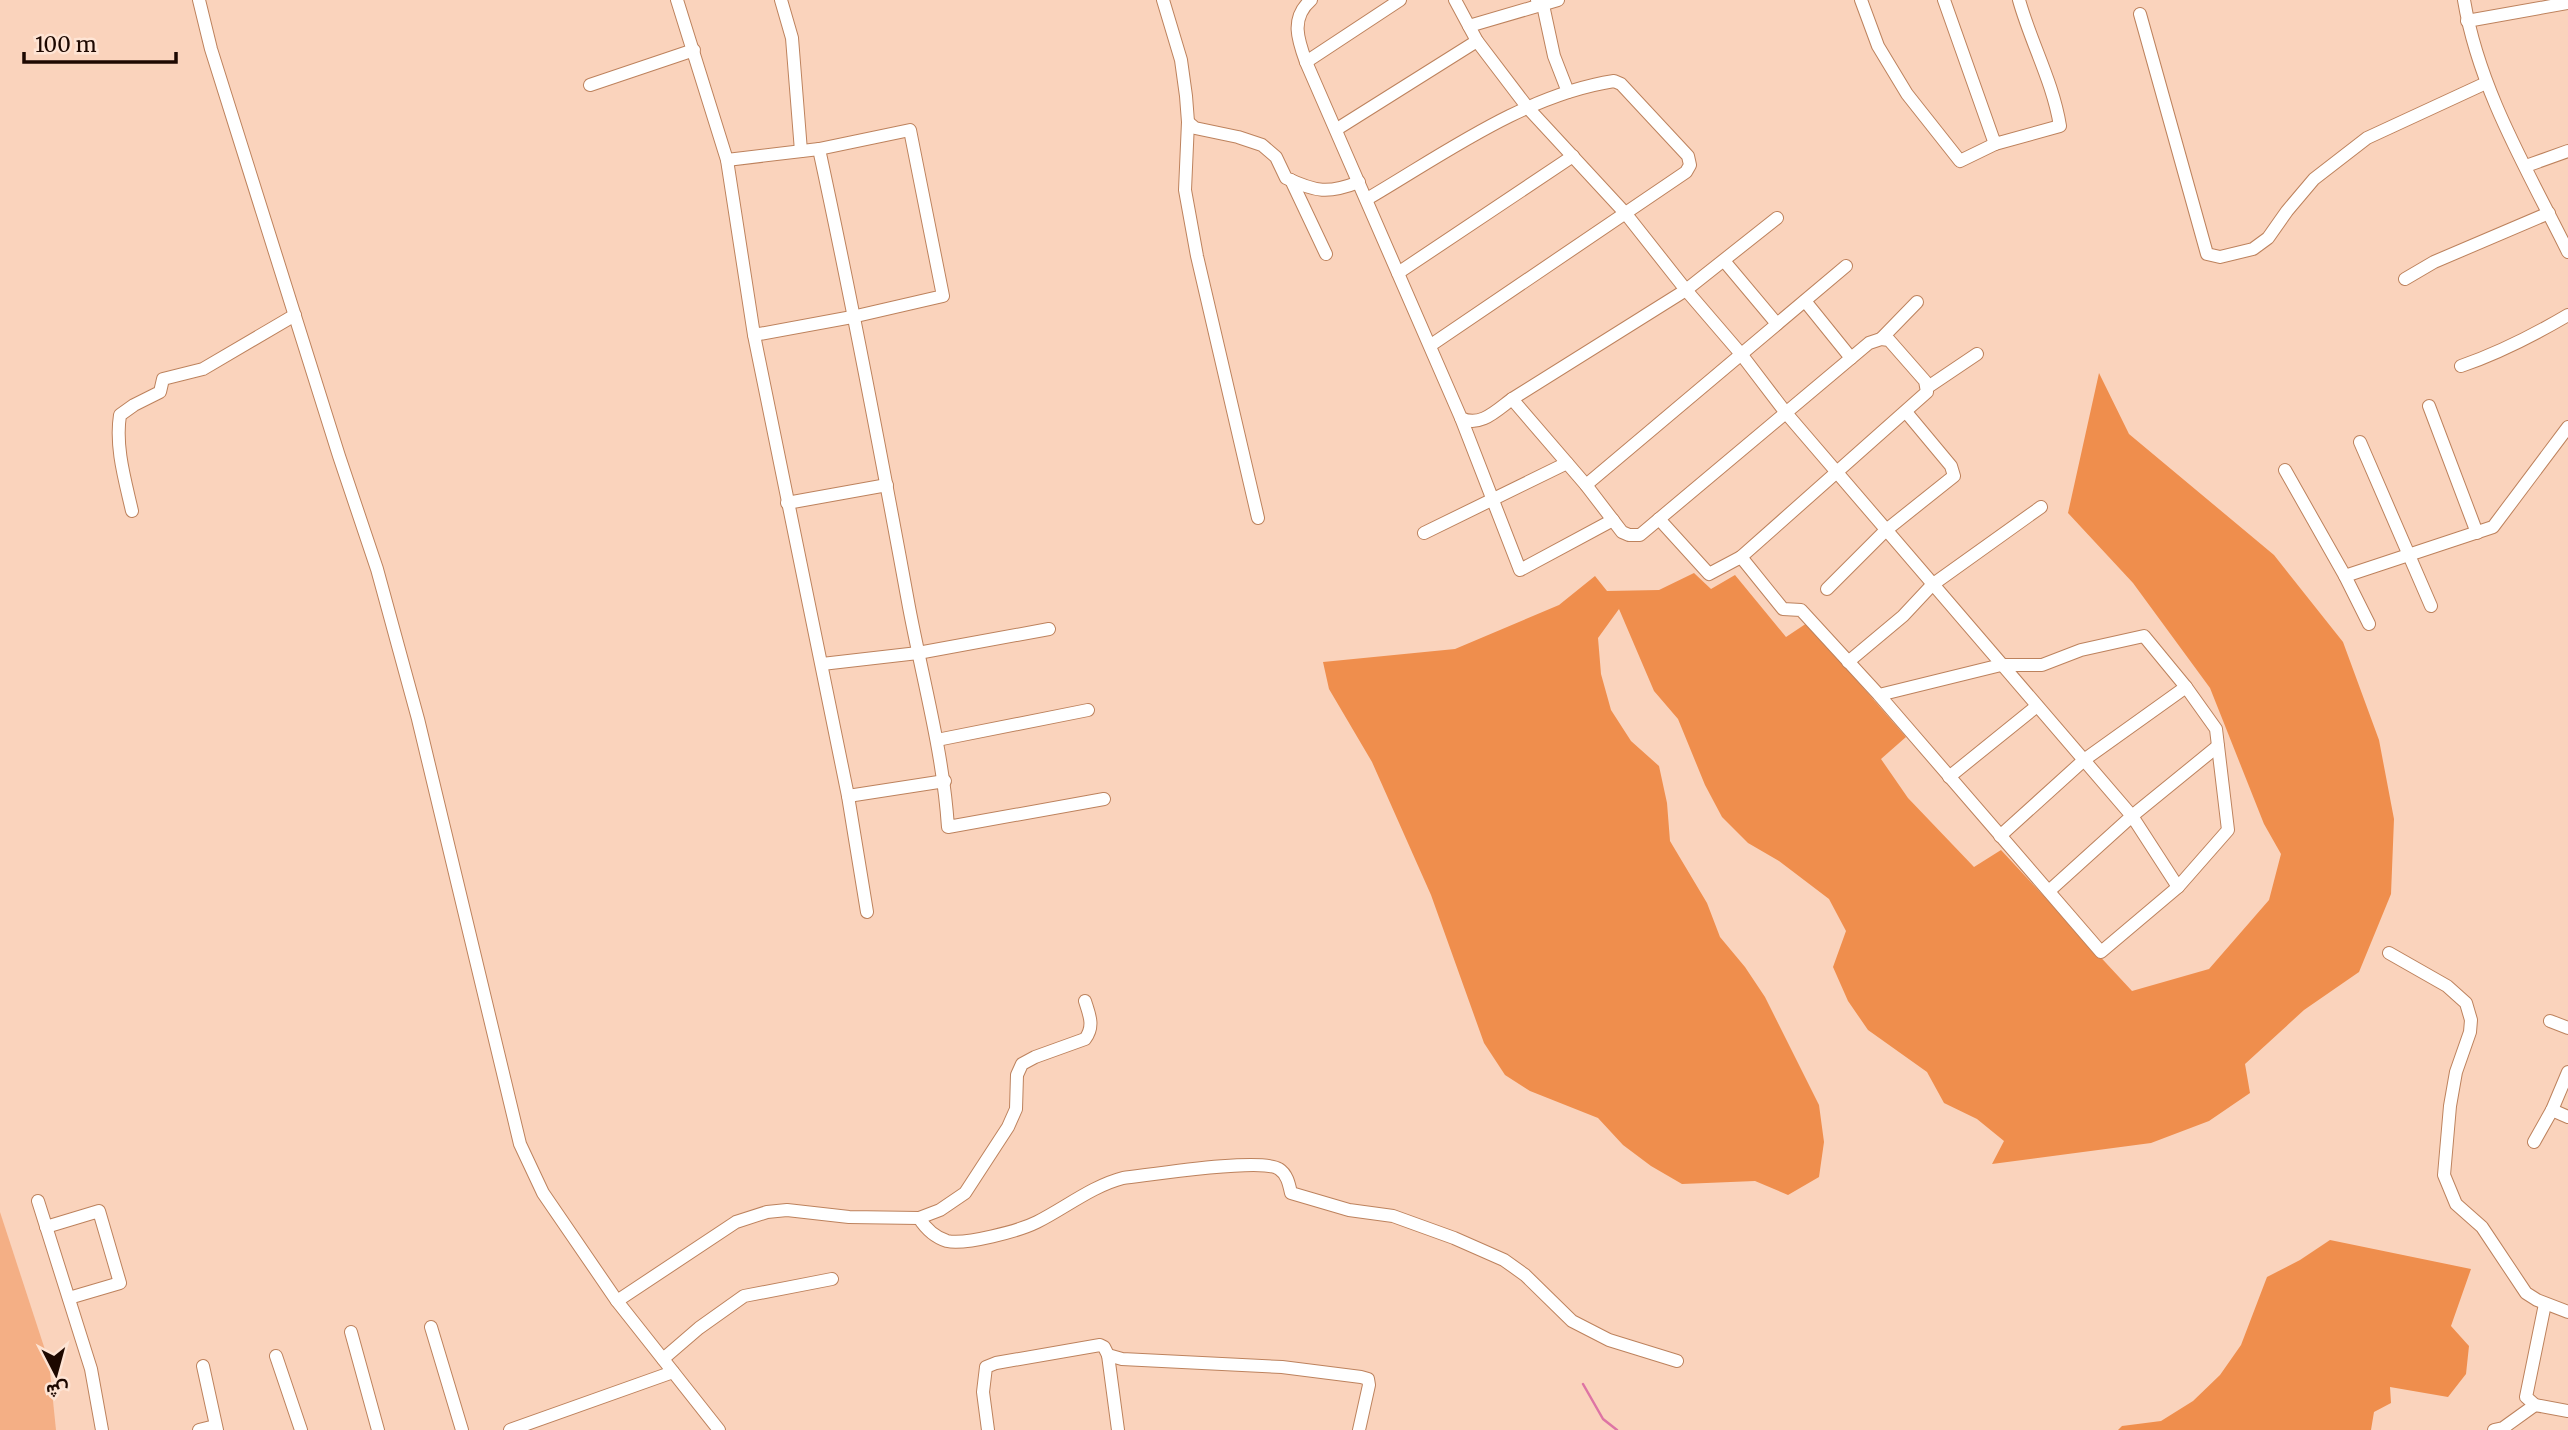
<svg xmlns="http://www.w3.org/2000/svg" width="2568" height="1430" font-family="Merriweather,Vazirmatn,serif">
	<rect width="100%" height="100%" fill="#fad3bc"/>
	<polygon fill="#f4af85" points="0,1212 49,1362 56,1430 0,1430"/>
	<g fill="#ef8e4d">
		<polygon points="2099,373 2129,434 2274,555 2343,642 2379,740 2394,819 2391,894 2359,972 2304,1010 2245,1064 2250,1093 2209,1121 2151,1143 1992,1164 2004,1141 1977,1119 1944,1103 1927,1072 1868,1030 1848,1001 1833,967 1846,931 1829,899 1779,861 1748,843 1722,817 1705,785 1678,719 1654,691 1619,609 1598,638 1601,674 1611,710 1631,741 1659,766 1667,803 1670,841 1707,903 1720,937 1745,967 1765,997 1819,1105 1824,1142 1819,1177 1788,1195 1755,1181 1682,1184 1651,1166 1623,1145 1598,1118 1530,1091 1505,1075 1484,1043 1431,895 1372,762 1329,689 1323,662 1455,649 1559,605 1595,576 1607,591 1659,590 1694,573 1711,589 1735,575 1786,637 1807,623 1906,737 1881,759 1908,798 1974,867 2001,850 2132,991 2209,969 2269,900 2281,854 2264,824 2210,688 2133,583 2068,513"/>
		<polygon points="2330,1240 2471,1269 2451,1326 2469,1346 2466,1374 2448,1397 2390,1387 2391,1403 2374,1412 2371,1430 2118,1430 2122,1426 2161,1421 2193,1401 2220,1375 2241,1345 2267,1277 2300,1260"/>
	</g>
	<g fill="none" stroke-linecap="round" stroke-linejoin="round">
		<polyline stroke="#de74a4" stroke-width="2.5" points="1583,1384 1603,1419 1617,1430"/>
		<defs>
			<g id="minor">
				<polyline points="199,0 211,49 339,456 377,569 418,719 520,1144 543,1193 617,1301 719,1430"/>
				<polyline points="677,0 727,160 754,335 848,796 867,912"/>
				<polyline points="781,0 792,38 801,151"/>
				<polyline points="1163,0 1181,60 1186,96 1188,122 1185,190 1197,256 1258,518"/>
				<path d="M1311,0C1290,18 1298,40 1306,62L1461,418C1480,428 1497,410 1512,399L1686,290L1777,218"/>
				<polyline points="1455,0 1477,41 1528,108 1626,214 1686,290 1741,354 1786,413 2132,816 2178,887"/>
				<polyline points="1537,0 1543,5 1554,56 1568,92"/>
				<polyline points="1861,0 1878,46 1907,94 1960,161 1995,144"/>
				<path d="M1944,0L1995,144L2060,126C2053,82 2031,43 2019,0"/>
				<path d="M2464,0C2479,90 2528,171 2568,252"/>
				<polyline points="2140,14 2207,254 2220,257 2253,249 2268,238 2287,211 2314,179 2367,138 2486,83"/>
				<polyline points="2467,21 2568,3"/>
				<polyline points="1469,26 1558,0"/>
				<polyline points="1306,62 1400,0"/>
				<polyline points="590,85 694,50"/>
				<path d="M1188,122L1195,128L1238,137L1262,145L1276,157L1286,178C1316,192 1328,194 1359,182"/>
				<polyline points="1337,129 1477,41"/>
				<path d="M819,149C852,301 881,454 909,607C923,681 943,752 948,827L1104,799"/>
				<polyline points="727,160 819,149 910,130 943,296 852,317 754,335"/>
				<polyline points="2526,166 2568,151"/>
				<polyline points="1291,180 1326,254"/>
				<path d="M1367,199C1444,154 1524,95 1614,81L1621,84L1688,156L1690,165L1686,172L1431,345"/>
				<polyline points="1725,262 1777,324"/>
				<polyline points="1398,273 1573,156"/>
				<polyline points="2405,279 2434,262 2549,213"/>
				<polyline points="1805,301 1851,358"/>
				<polyline points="1881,339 1917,302"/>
				<path d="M2461,366C2499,353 2534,335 2568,315"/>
				<polyline points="1928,387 1977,354"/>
				<polyline points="1512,399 1586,485 1622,532 1629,535 1640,535 1869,343 1881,339 1889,340 1925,381 1927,392 1741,557"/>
				<polyline points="2429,406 2477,533"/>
				<polyline points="1461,418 1520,570 1613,520"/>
				<polyline points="2360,442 2431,606"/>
				<polyline points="2285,470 2345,576 2369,624"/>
				<polyline points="1586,485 1846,266"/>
				<polyline points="787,503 887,485"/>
				<path d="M132,511C125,480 115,447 120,415L134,405L160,392L163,379L203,369L295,315"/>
				<polyline points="1659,519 1709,574 1741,557 1783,609 1801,610 1879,695 2101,952 2178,887 2228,830 2216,729 2186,687 2144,636 2081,650 2042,665 2001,665 1879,695"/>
				<polyline points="1424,533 1567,463"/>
				<polyline points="2345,576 2493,527 2568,427"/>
				<polyline points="1827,589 1885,531 1954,476 1951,466 1906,412"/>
				<polyline points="1848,662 1903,616 1932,585 2041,507"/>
				<polyline points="822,664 918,653 1049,629"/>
				<polyline points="937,740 1088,710"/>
				<polyline points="1949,777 2037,706"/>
				<polyline points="848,796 945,781"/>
				<polyline points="2000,836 2084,760 2186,687"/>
				<polyline points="2049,891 2132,816 2218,746"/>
				<polyline points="2389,953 2447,986 2466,1003 2471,1020 2470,1032 2456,1072 2450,1106 2444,1175 2456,1204 2482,1227 2526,1293 2537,1300 2568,1312"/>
				<polyline points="2550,1021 2568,1028"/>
				<polyline points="2552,1110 2568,1117"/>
				<polyline points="2534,1142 2552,1110 2568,1072"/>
				<polyline points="38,1201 91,1369 102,1430"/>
				<path d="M919,1218C926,1229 934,1237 947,1241C966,1245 1019,1231 1037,1222C1065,1208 1092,1186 1123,1178C1150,1175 1261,1157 1279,1169C1287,1174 1289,1184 1291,1193L1349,1210L1393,1216L1454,1238L1504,1260L1525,1275L1572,1321L1609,1340L1677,1361"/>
				<polyline points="46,1227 99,1211 120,1283 69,1298"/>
				<path d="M617,1301L736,1222L767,1212L787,1210L849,1217L919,1218L940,1210L965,1193L1008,1127L1016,1109L1017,1075L1022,1064L1035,1057L1085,1039C1095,1026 1089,1014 1085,1001"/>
				<polyline points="2545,1304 2526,1397 2535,1405 2568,1411"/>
				<polyline points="431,1327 462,1430"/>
				<polyline points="351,1332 378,1430"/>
				<polyline points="1108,1355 1118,1430"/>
				<polyline points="276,1356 301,1430"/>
				<polyline points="663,1359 699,1328 744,1296 832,1279"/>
				<polyline points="203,1366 217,1430"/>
				<polyline points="199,1430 215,1426"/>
				<polyline points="510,1430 673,1372"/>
				<polyline points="988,1430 983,1392 986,1367 996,1363 1100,1345 1104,1347 1108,1355 1122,1359 1282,1367 1361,1377 1368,1379 1369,1385 1359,1430"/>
				<polyline points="2494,1430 2503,1428 2535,1405"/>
			</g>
		</defs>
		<use href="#minor" stroke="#bd825d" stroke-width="14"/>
		<use href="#minor" stroke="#fff" stroke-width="12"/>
	</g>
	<g transform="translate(56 1374) rotate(174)" stroke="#fee4d4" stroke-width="5" paint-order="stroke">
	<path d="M0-5L12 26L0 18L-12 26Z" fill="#1d0800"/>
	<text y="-10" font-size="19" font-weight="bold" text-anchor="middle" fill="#1d0800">ش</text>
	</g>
	<path d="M24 52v10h152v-10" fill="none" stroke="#1d0800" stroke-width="3.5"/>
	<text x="35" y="52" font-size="21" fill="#1d0800" stroke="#fee4d4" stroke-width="5" paint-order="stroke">100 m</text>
</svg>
